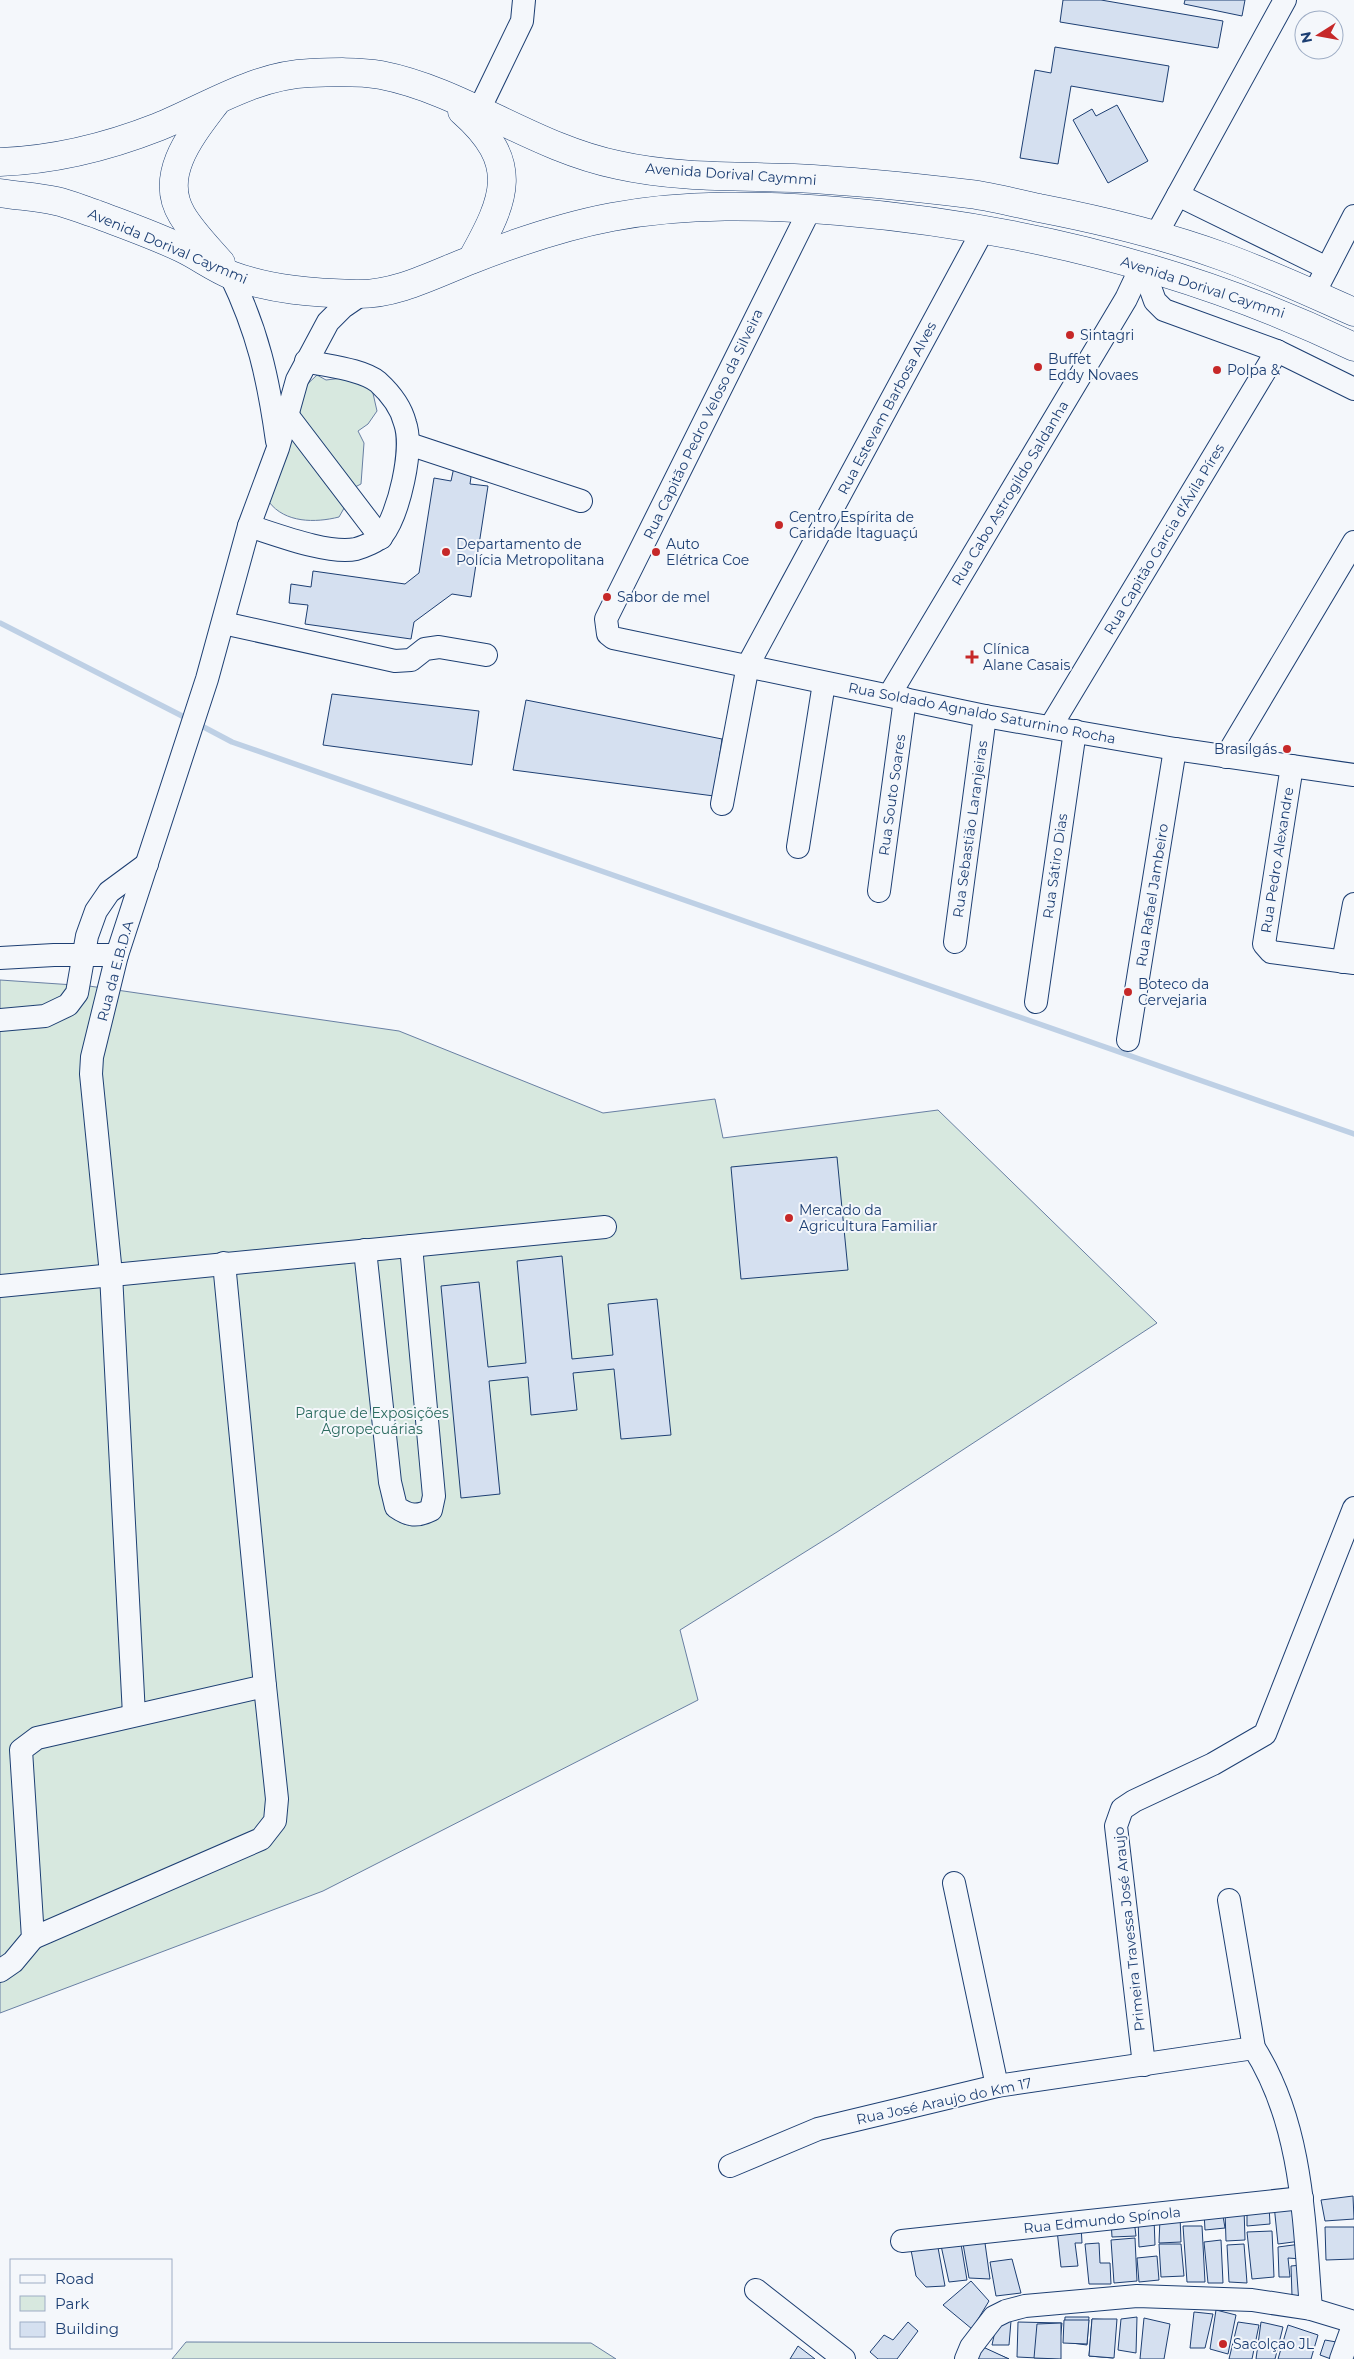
<svg xmlns="http://www.w3.org/2000/svg" width="1354" height="2359" font-family="Montserrat,sans-serif">
	<rect width="100%" height="100%" fill="#f4f7fb"/>
	<g fill="#d7e8df" stroke="#687fa3">
		<polygon points="317,375 326,380 351,377 372,389 377,411 368,424 358,431 364,443 361,484 351,489 300,418 299,392"/>
		<path d="M290,434L347,503L339,517C315,523 285,523 269,502Z"/>
		<polygon points="0,980 89,986 399,1031 603,1113 715,1099 723,1138 938,1110 1157,1323 837,1532 680,1630 698,1700 323,1891 0,2013"/>
		<polygon points="186,2342 591,2343 616,2359 172,2359"/>
	</g>
	<g fill="none" stroke-linecap="round" stroke-linejoin="round">
		<g stroke="#bed0e5" stroke-width="5.5">
			<polyline points="0,623 190,720"/>
			<polyline points="198,724 232,742 1354,1134"/>
		</g>
	</g>
	<g fill="#d5e0f0" stroke="#1d3f73">
		<polygon points="1063,0 1101,0 1223,21 1218,48 1060,22"/>
		<polygon points="1185,0 1245,0 1242,16 1184,4"/>
		<polygon points="1055,47 1169,66 1163,102 1071,86 1058,164 1020,158 1035,70 1051,73"/>
		<polygon points="1117,105 1148,161 1108,183 1073,120 1092,109 1096,116"/>
		<polygon points="454,467 472,470 470,484 488,486 471,597 452,594 414,622 411,639 305,624 308,605 289,603 291,584 311,587 313,571 405,584 419,573 434,478 451,481"/>
		<polygon points="332,694 479,711 472,765 323,745"/>
		<polygon points="526,700 722,739 714,796 513,770"/>
		<polygon points="837,1157 848,1270 741,1279 731,1167"/>
		<polygon points="562,1256 572,1359 613,1355 608,1304 657,1299 671,1435 621,1439 614,1369 573,1373 577,1410 531,1415 528,1377 489,1381 500,1494 461,1498 441,1286 479,1282 488,1367 526,1363 517,1261"/>
		<polygon points="1353,2196 1354,2219 1325,2221 1321,2200"/>
		<polygon points="1298,2202 1301,2241 1278,2244 1274,2205"/>
		<polygon points="1269,2205 1270,2224 1247,2226 1247,2207"/>
		<polygon points="1244,2208 1245,2240 1226,2241 1225,2210"/>
		<polygon points="1222,2210 1225,2228 1205,2230 1204,2212"/>
		<polygon points="1180,2216 1181,2242 1159,2243 1160,2218"/>
		<polygon points="1154,2218 1155,2245 1139,2247 1138,2219"/>
		<polygon points="1134,2220 1136,2236 1112,2237 1111,2221"/>
		<polygon points="1081,2225 1082,2243 1075,2243 1078,2266 1061,2267 1057,2230"/>
		<polygon points="1183,2226 1202,2226 1205,2282 1187,2282"/>
		<polygon points="1325,2227 1354,2227 1354,2259 1326,2260"/>
		<polygon points="1272,2231 1274,2277 1252,2279 1247,2232"/>
		<polygon points="984,2236 990,2279 969,2278 962,2238"/>
		<polygon points="960,2238 967,2280 949,2282 940,2241"/>
		<polygon points="1135,2238 1137,2281 1114,2283 1111,2240"/>
		<polygon points="1221,2240 1223,2283 1208,2283 1204,2242"/>
		<polygon points="937,2242 945,2286 926,2287 916,2276 910,2245"/>
		<polygon points="1099,2243 1100,2263 1110,2263 1111,2284 1089,2284 1085,2244"/>
		<polygon points="1159,2244 1181,2244 1184,2276 1161,2277"/>
		<polygon points="1244,2244 1247,2283 1229,2282 1227,2245"/>
		<polygon points="1301,2244 1302,2259 1288,2258 1290,2277 1279,2277 1278,2247"/>
		<polygon points="1157,2256 1159,2280 1139,2282 1137,2258"/>
		<polygon points="1012,2259 1021,2293 996,2296 990,2262"/>
		<polygon points="1302,2265 1305,2299 1292,2296 1291,2266"/>
		<polygon points="971,2281 989,2301 972,2329 943,2305"/>
		<polygon points="1216,2310 1236,2315 1228,2354 1210,2349"/>
		<polygon points="1194,2312 1213,2314 1205,2348 1190,2348"/>
		<polygon points="1065,2317 1089,2317 1087,2345 1064,2342"/>
		<polygon points="1137,2317 1136,2353 1118,2350 1121,2319"/>
		<polygon points="1144,2318 1170,2324 1164,2359 1140,2359"/>
		<polygon points="1092,2319 1116,2320 1113,2358 1089,2356"/>
		<polygon points="1092,2319 1117,2319 1114,2358 1089,2356"/>
		<polygon points="1064,2320 1089,2320 1087,2344 1063,2343"/>
		<polygon points="1011,2321 1009,2345 992,2345 997,2322"/>
		<polygon points="908,2322 918,2331 897,2359 878,2359 870,2352 884,2335 893,2340"/>
		<polygon points="1018,2322 1062,2323 1058,2359 1017,2357"/>
		<polygon points="1238,2322 1259,2325 1252,2359 1229,2359"/>
		<polygon points="1261,2322 1283,2327 1275,2359 1256,2359"/>
		<polygon points="1061,2323 1061,2359 1034,2358 1037,2324"/>
		<polygon points="1288,2325 1318,2335 1311,2359 1278,2359"/>
		<polygon points="1325,2340 1342,2343 1331,2359 1320,2355"/>
		<polygon points="798,2346 815,2359 790,2359"/>
		<polygon points="981,2347 1009,2359 977,2359"/>
		<polygon points="983,2347 1009,2359 977,2359"/>
	</g>
	<g fill="none" stroke-linecap="round" stroke-linejoin="round">
		<defs>
			<g id="minor">
				<polyline points="478,112 522,21 524,0"/>
				<polyline points="1178,195 1327,268"/>
				<polyline points="810,209 606,619 608,634 613,638 985,716 1175,749 1354,775"/>
				<polyline points="1156,235 1285,0"/>
				<polyline points="1142,265 1155,301 1164,310 1277,351 1354,389"/>
				<path d="M230,274C258,332 268,377 277,441"/>
				<polyline points="1320,282 1354,216"/>
				<polyline points="288,416 381,538"/>
				<polyline points="409,444 581,501"/>
				<path d="M249,526C275,534 329,555 356,549C363,547 378,541 382,536C399,514 414,449 405,423C401,407 390,393 378,382C362,369 326,366 306,361"/>
				<polyline points="223,623 395,661 411,660 425,649 439,647 486,655"/>
				<polyline points="890,694 1126,299 1142,265"/>
				<polyline points="1051,726 1277,351"/>
				<polyline points="1226,757 1354,542"/>
				<polyline points="1292,766 1264,944 1271,952 1354,963"/>
				<polyline points="722,804 748,665 983,230"/>
				<polyline points="798,847 824,683"/>
				<polyline points="879,891 905,699"/>
				<polyline points="955,942 985,716"/>
				<polyline points="0,958 54,955 117,955"/>
				<polyline points="1343,962 1354,904"/>
				<polyline points="1036,1002 1075,731"/>
				<polyline points="0,1020 45,1016 68,1005 77,993 87,936 96,911 109,892 147,864"/>
				<polyline points="1128,1040 1175,749"/>
				<path d="M365,1250L390,1482L396,1507C409,1516 417,1517 431,1510L434,1496L411,1246"/>
				<polyline points="0,1286 605,1227"/>
				<polyline points="134,1715 111,1274 91,1074 92,1057 117,955 207,679 249,526 278,448 297,380 328,322 343,307 362,294"/>
				<polyline points="954,1883 997,2086"/>
				<path d="M1229,1900L1254,2048C1303,2125 1304,2222 1311,2309"/>
				<polyline points="33,1938 261,1839 275,1821 277,1799 265,1686"/>
				<polyline points="0,1971 13,1962 33,1938 21,1750 37,1738 265,1686 224,1263"/>
				<polyline points="1144,2065 1116,1826 1122,1809 1134,1801 1213,1764 1265,1734 1354,1508"/>
				<polyline points="730,2166 818,2129 997,2086 1254,2048"/>
				<polyline points="902,2241 1302,2198"/>
				<polyline points="756,2290 844,2359"/>
				<polyline points="966,2359 971,2347 994,2317 1006,2311 1025,2306 1137,2296 1252,2300 1311,2309 1354,2322"/>
				<polyline points="1341,2359 1354,2323"/>
			</g>
			<g id="major">
				<path d="M217,101C194,132 157,174 182,215C192,232 208,248 221,263"/>
				<path d="M462,111C521,163 506,198 472,259"/>
				<path d="M0,162C54,160 107,147 158,127C207,107 255,75 310,73C333,72 359,71 381,75C463,91 534,148 618,165C676,178 735,176 794,178C853,181 912,187 970,194C993,197 1016,203 1039,208C1101,220 1164,235 1224,257C1268,273 1311,293 1354,312"/>
				<path d="M0,193C19,196 38,197 56,201C70,204 83,210 96,214C125,225 154,235 181,248C198,256 214,268 231,275C271,290 315,293 356,294C396,295 435,274 471,260C517,242 564,226 612,217C686,203 764,205 838,211C1016,226 1192,269 1354,347"/>
			</g>
		</defs>
		<use href="#minor" stroke="#1d3f73" stroke-width="24"/>
		<use href="#major" stroke="#1d3f73" stroke-width="29"/>
		<use href="#minor" stroke="#f4f7fb" stroke-width="22"/>
		<use href="#major" stroke="#f4f7fb" stroke-width="28"/>
	</g>
	<g fill="#c62828" stroke="#f4f7fb" stroke-width="2">
		<circle cx="1070" cy="335" r="5"/>
		<circle cx="1038" cy="367" r="5"/>
		<circle cx="1217" cy="370" r="5"/>
		<circle cx="779" cy="525" r="5"/>
		<circle cx="446" cy="552" r="5"/>
		<circle cx="656" cy="552" r="5"/>
		<circle cx="607" cy="597" r="5"/>
		<path d="M969.5 649.5h5v5h5v5h-5v5h-5v-5h-5v-5h5z"/>
		<circle cx="1287" cy="749" r="5"/>
		<circle cx="1128" cy="992" r="5"/>
		<circle cx="789" cy="1218" r="5"/>
		<circle cx="1223" cy="2344" r="5"/>
	</g>
	<g text-anchor="middle" stroke-width="4" stroke-linejoin="round" paint-order="stroke">
		<g font-size="14" fill="#1d3f73" stroke="#f4f7fb">
			<text transform="translate(731 174) rotate(4)" y="5">Avenida Dorival Caymmi</text>
			<text transform="translate(168 246) rotate(23)" y="5">Avenida Dorival Caymmi</text>
			<text transform="translate(1203 287) rotate(18)" y="5">Avenida Dorival Caymmi</text>
			<text transform="translate(887 408) rotate(-62)" y="5">Rua Estevam Barbosa Alves</text>
			<text transform="translate(703 424) rotate(-64)" y="5">Rua Capitão Pedro Veloso da Silveira</text>
			<text transform="translate(1010 493) rotate(-59)" y="5">Rua Cabo Astrogildo Saldanha</text>
			<text transform="translate(1164 539) rotate(-59)" y="5">Rua Capitão Garcia d'Ávila Píres</text>
			<text transform="translate(982 713) rotate(11)" y="5">Rua Soldado Agnaldo Saturnino Rocha</text>
			<text transform="translate(892 795) rotate(-82)" y="5">Rua Souto Soares</text>
			<text transform="translate(970 829) rotate(-82)" y="5">Rua Sebastião Laranjeiras</text>
			<text transform="translate(1277 860) rotate(-81)" y="5">Rua Pedro Alexandre</text>
			<text transform="translate(1055 866) rotate(-82)" y="5">Rua Sátiro Dias</text>
			<text transform="translate(1152 895) rotate(-81)" y="5">Rua Rafael Jambeiro</text>
			<text transform="translate(115 971) rotate(-75)" y="5">Rua da E.B.D.A</text>
			<text transform="translate(1129 1929) rotate(-96)" y="5">Primeira Travessa José Araujo</text>
			<text transform="translate(944 2101) rotate(-12)" y="5">Rua José Araujo do Km 17</text>
			<text transform="translate(1102 2220) rotate(-6)" y="5">Rua Edmundo Spínola</text>
		</g>
		<g font-size="14" fill="#1d3f73" stroke="#f4f7fb" text-anchor="start">
			<text x="1080" y="340">Sintagri</text>
			<text x="1048" y="364">Buffet<tspan x="1048" dy="16">Eddy Novaes</tspan></text>
			<text x="1227" y="375">Polpa &amp;</text>
			<text x="789" y="522">Centro Espírita de<tspan x="789" dy="16">Caridade Itaguaçú</tspan></text>
			<text x="456" y="549">Departamento de<tspan x="456" dy="16">Polícia Metropolitana</tspan></text>
			<text x="666" y="549">Auto<tspan x="666" dy="16">Elétrica Coe</tspan></text>
			<text x="617" y="602">Sabor de mel</text>
			<text x="983" y="654">Clínica<tspan x="983" dy="16">Alane Casais</tspan></text>
			<text x="1277" y="754" text-anchor="end">Brasilgás</text>
			<text x="1138" y="989">Boteco da<tspan x="1138" dy="16">Cervejaria</tspan></text>
			<text x="799" y="1215">Mercado da<tspan x="799" dy="16">Agricultura Familiar</tspan></text>
			<text x="1233" y="2349">Sacolçao JL</text>
		</g>
		<g font-size="14" fill="#2c6c60" stroke="#f4f7fb">
			<text x="372" y="1418">Parque de Exposições<tspan x="372" dy="16">Agropecuárias</tspan></text>
		</g>
	</g>
	<rect x="10" y="2259" width="162" height="90" fill="#f4f7fb" stroke="#9eadc5"/>
	<rect x="20" y="2275" width="25" height="8" fill="#f4f7fb" stroke="#9eadc5"/>
	<text x="55" y="2284" font-size="15" fill="#1d3f73">Road</text>
	<rect x="20" y="2296" width="25" height="15" fill="#d7e8df" stroke="#9eadc5"/>
	<text x="55" y="2309" font-size="15" fill="#1d3f73">Park</text>
	<rect x="20" y="2322" width="25" height="15" fill="#d5e0f0" stroke="#9eadc5"/>
	<text x="55" y="2334" font-size="15" fill="#1d3f73">Building</text>
	<g transform="translate(1319 35) rotate(259)"><circle r="24" fill="#f4f7fb" stroke="#9eadc5"/>
	<path d="M0-4L9 19L0 12L-9 19Z" fill="#c62828"/>
	<text y="-8" font-size="14" font-weight="bold" text-anchor="middle" fill="#1d3f73">N</text>
	</g>
</svg>
